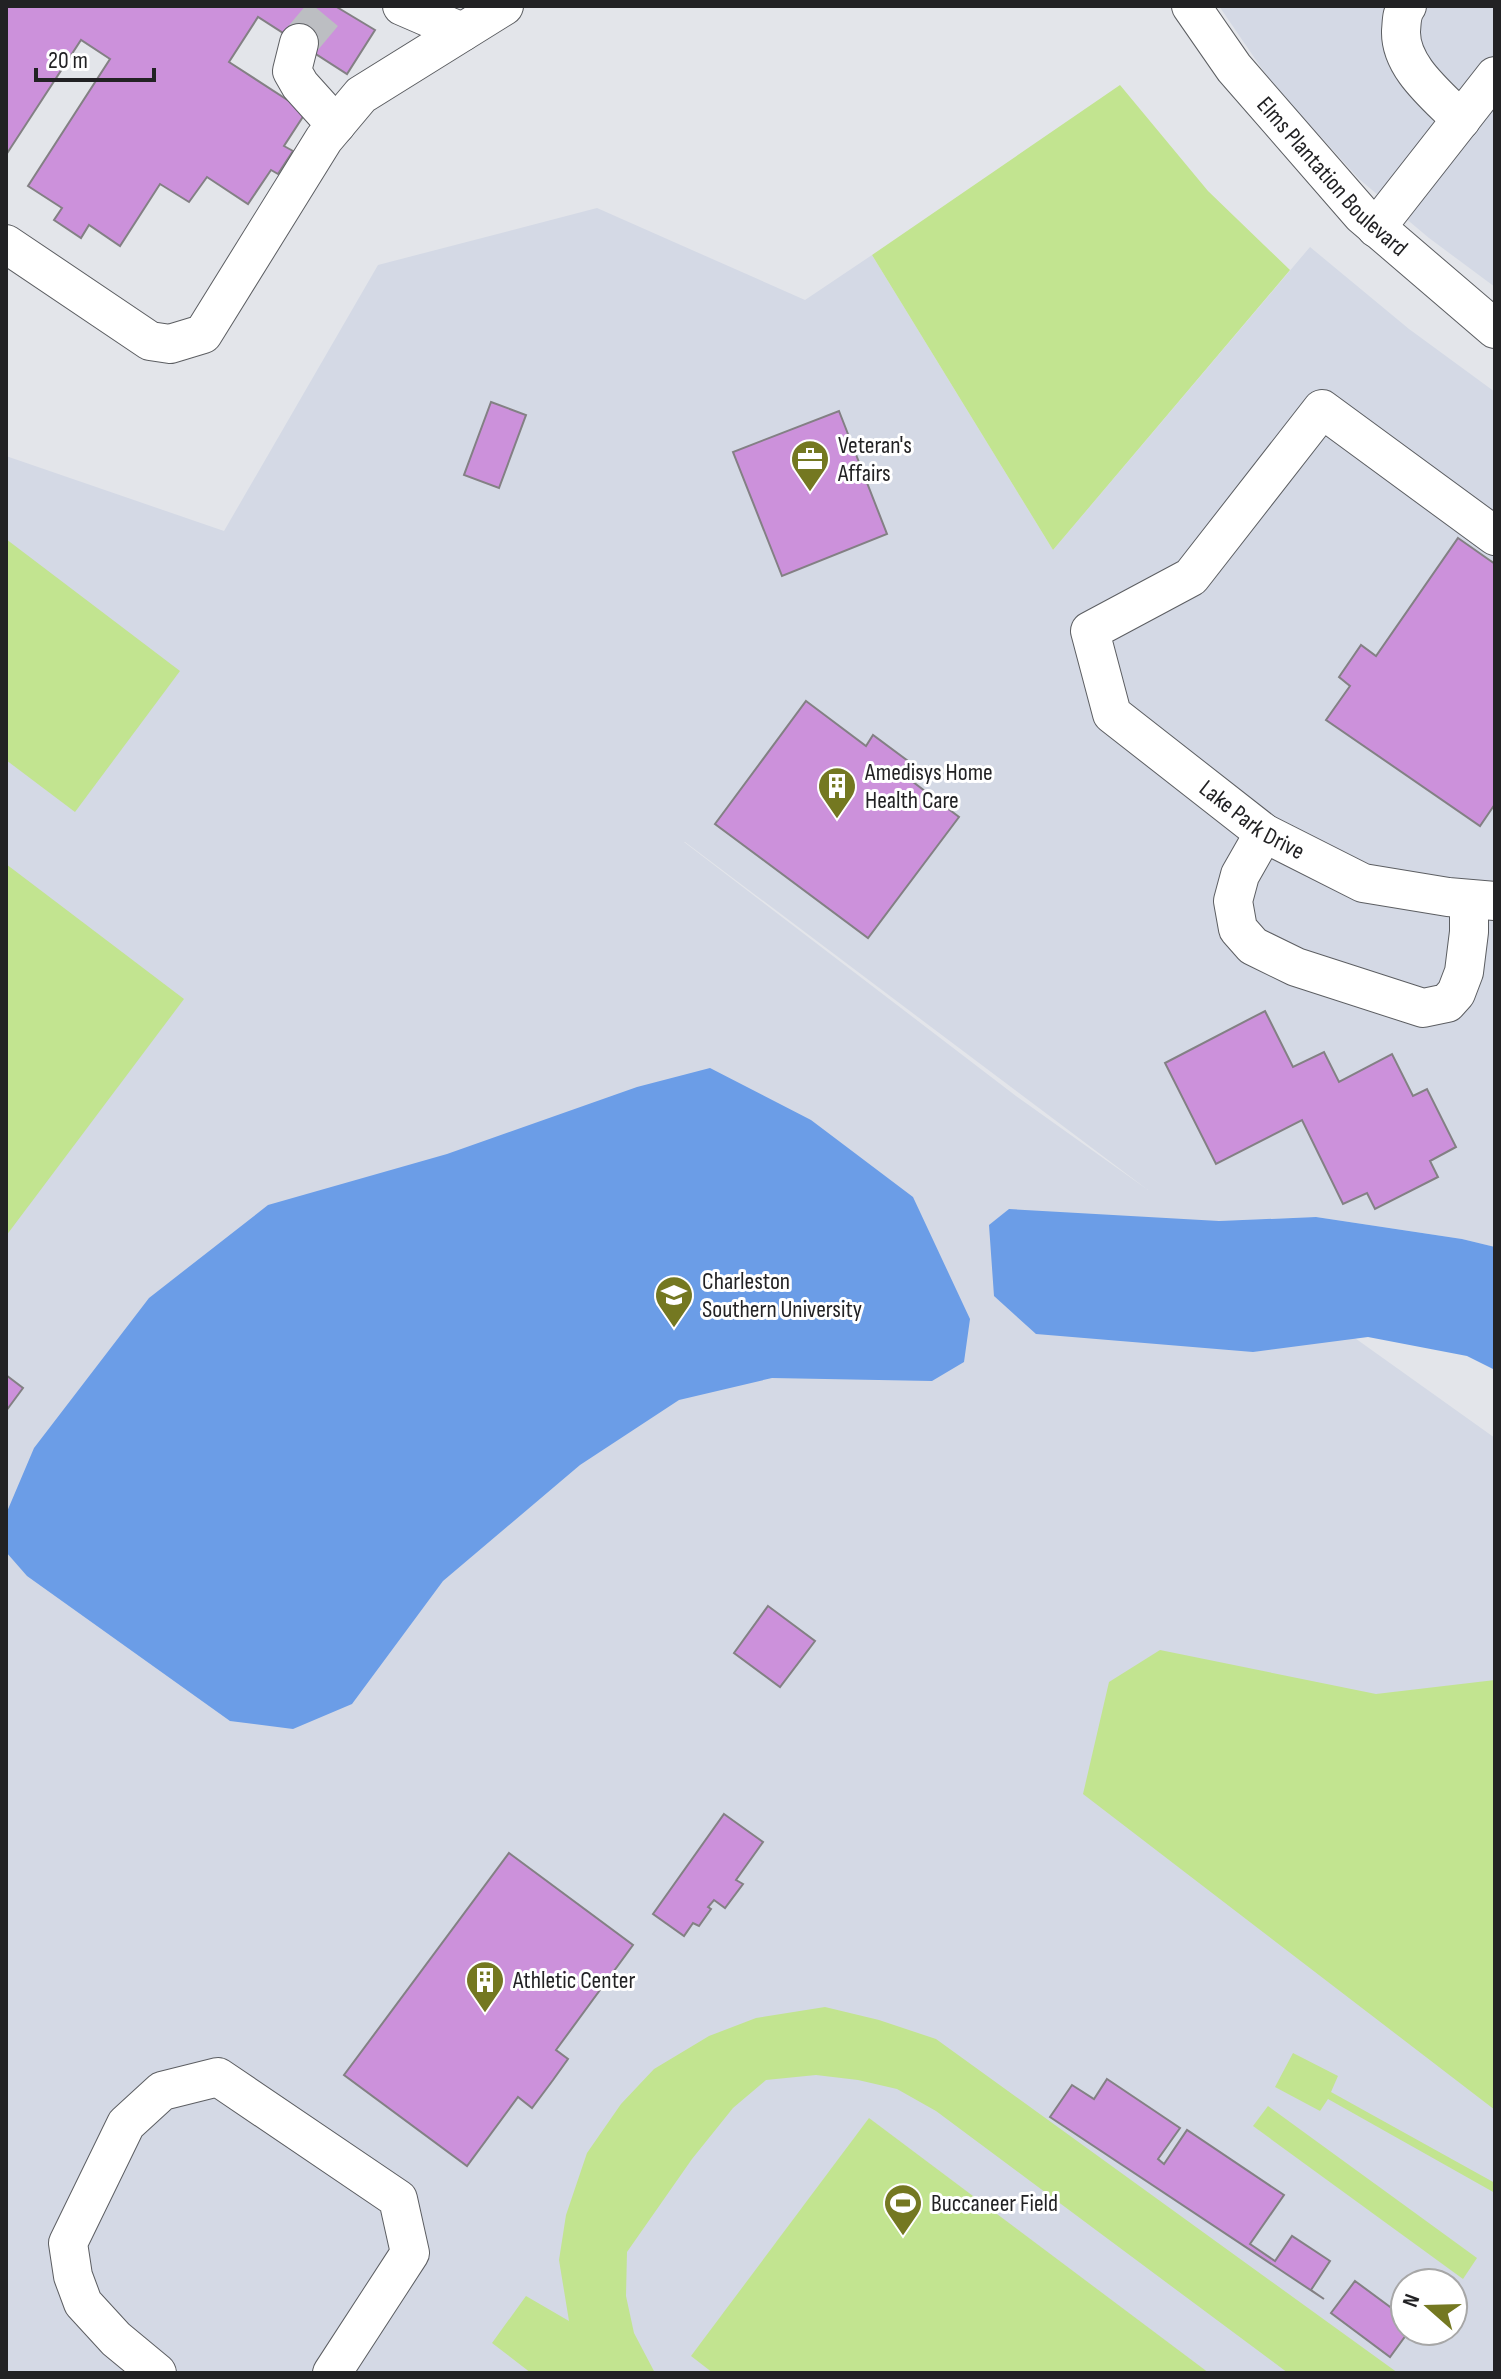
<svg xmlns="http://www.w3.org/2000/svg" width="1501" height="2379" font-family="'Sofia Sans Condensed',sans-serif">
	<rect width="100%" height="100%" fill="#e3e5ea"/>
	<g fill="#d4d9e5" fill-rule="evenodd">
		<polygon points="1219,6 1495,6 1495,287 1429,238 1359,179 1271,82"/>
		<path d="M597,208L805,300L872,255L1053,550L1310,247L1409,329L1495,392V1247L1462,1239L1316,1217L1192,1222L1495,1438V2373H6V456L224,531L378,265ZM684,842H685L1148,1190L1016,1096ZM1405,2283H1453V2331H1405Z"/>
	</g>
	<g fill="#c2e490">
		<polygon points="1120,85 1208,191 1290,270 1053,550 872,255"/>
		<polygon points="6,539 180,671 75,812 6,760"/>
		<polygon points="6,864 184,999 6,1236"/>
		<polygon points="1160,1650 1376,1694 1495,1680 1495,2110 1083,1794 1109,1682"/>
		<polygon points="825,2007 879,2020 936,2039 1398,2373 1288,2373 936,2111 897,2089 858,2080 816,2075 766,2080 733,2108 692,2159 627,2252 626,2296 634,2333 655,2373 531,2373 492,2343 526,2296 569,2321 559,2260 566,2215 587,2153 621,2104 654,2069 709,2036 756,2018"/>
		<polygon points="1293,2053 1338,2076 1331,2092 1495,2183 1495,2193 1328,2099 1320,2111 1275,2087"/>
		<polygon points="1268,2106 1477,2258 1463,2279 1253,2126"/>
		<polygon points="869,2118 1209,2373 713,2373 691,2356"/>
	</g>
	<g fill="#6b9de7">
		<polygon points="710,1068 811,1120 913,1197 970,1319 964,1362 932,1381 772,1378 679,1400 580,1465 443,1581 352,1704 293,1729 230,1721 27,1576 6,1552 6,1514 34,1448 149,1298 268,1205 447,1154 637,1087"/>
		<polygon points="1009,1209 1219,1221 1316,1217 1462,1239 1495,1247 1495,1370 1467,1356 1368,1337 1253,1352 1036,1334 994,1296 989,1225"/>
	</g>
	<g fill="#cc91db" stroke="#838084" stroke-width="2">
		<polygon points="6,6 335,6 375,30 347,74 258,17 229,62 306,112 284,146 293,151 278,174 271,170 248,204 207,177 189,202 160,184 120,246 89,225 81,238 54,220 62,208 28,186 110,59 81,40 6,155"/>
		<polygon points="491,402 526,415 499,488 464,475"/>
		<polygon points="839,411 887,534 782,576 733,452"/>
		<polygon points="1458,538 1495,564 1495,804 1480,826 1326,720 1350,686 1339,677 1361,645 1376,656"/>
		<polygon points="806,701 866,746 873,735 908,761 900,772 959,817 868,938 715,824"/>
		<polygon points="1265,1011 1293,1067 1324,1052 1339,1082 1392,1054 1413,1096 1427,1089 1456,1147 1430,1161 1438,1177 1375,1209 1367,1193 1343,1204 1302,1120 1216,1164 1165,1063"/>
		<polygon points="6,1375 23,1388 6,1411"/>
		<polygon points="768,1606 815,1641 780,1687 734,1653"/>
		<polygon points="724,1814 763,1842 736,1880 743,1884 725,1908 714,1900 708,1907 711,1909 699,1926 693,1923 684,1936 653,1914"/>
		<polygon points="509,1853 633,1945 556,2050 568,2059 553,2080 532,2108 518,2097 467,2166 344,2075"/>
		<polygon points="1107,2079 1180,2128 1158,2159 1164,2164 1187,2130 1284,2195 1250,2244 1275,2261 1292,2236 1330,2261 1311,2290 1324,2299 1050,2117 1072,2085 1094,2099"/>
		<polygon points="1355,2281 1405,2318 1405,2331 1409,2331 1390,2357 1331,2313"/>
	</g>
	<g fill="none" stroke-linecap="round" stroke-linejoin="round">
		<polyline stroke="#bcbec2" stroke-width="38" stroke-dasharray="38 19" stroke-linecap="butt" points="299,43 330,6"/>
		<defs>
			<g id="minor">
				<polyline points="402,6 462,32"/>
				<path id="s1" d="M1191,6L1234,68L1362,215L1495,329"/>
				<path d="M1407,6C1401,14 1402,21 1401,31C1400,67 1437,95 1461,120"/>
				<polyline points="299,43 292,71 300,85 336,125"/>
				<polyline points="1376,228 1495,76"/>
				<polyline points="6,244 150,341 170,344 203,334 324,139 361,95 504,6"/>
				<path id="s2" d="M1495,536L1322,409L1191,577L1090,631L1112,714L1264,833L1363,883L1448,897L1495,901"/>
				<polyline points="1264,833 1240,875 1233,901 1238,929 1253,946 1296,967 1423,1008 1447,1003 1456,993 1464,972 1469,932 1469,899"/>
				<polyline points="157,2373 116,2339 83,2303 73,2276 68,2243 126,2124 162,2091 218,2077 398,2199 410,2253 332,2373"/>
			</g>
		</defs>
		<use href="#minor" stroke="#5c5e62" stroke-width="40"/>
		<use href="#minor" stroke="#fff" stroke-width="38"/>
	</g>
	<defs>
		<symbol id="office-pin" viewBox="-11 -11 22 30"><path d="M0 17L-7.5 6A9.5 9.5 0 1 1 7.5 6Z" fill="#747821" stroke="#fff"/><path d="M-6-3h4V-5.5h4V-3h4V5H-6ZM-1-4.5V-3h2v-1.5ZM-6 0V1H6V0Z" fill="#fff"/></symbol>
		<symbol id="building-pin" viewBox="-11 -11 22 30"><path d="M0 17L-7.5 6A9.5 9.5 0 1 1 7.5 6Z" fill="#747821" stroke="#fff"/><path d="M-4-6H4V6H1V3H-1V6H-4ZM-2.5-4.3h1.7v1.8h-1.7ZM.8-4.3h1.7v1.8H.8ZM-2.5-1h1.7V.8h-1.7ZM.8-1h1.7V.8H.8Z" fill="#fff"/></symbol>
		<symbol id="university-pin" viewBox="-11 -11 22 30"><path d="M0 17L-7.5 6A9.5 9.5 0 1 1 7.5 6Z" fill="#747821" stroke="#fff"/><path d="M0-5L7-2L0 1L-7-2ZM-4 1L0 2.5L4 1V4Q0 6-4 4Z" fill="#fff"/></symbol>
		<symbol id="stadium-pin" viewBox="-11 -11 22 30"><path d="M0 17L-7.5 6A9.5 9.5 0 1 1 7.5 6Z" fill="#747821" stroke="#fff"/><path d="M0-5a6.5 5 0 1 0 0 10a6.5 5 0 1 0 0-10ZM-3.5-1.8h7v3.6h-7Z" fill="#fff"/></symbol>
	</defs>
	<g fill-rule="evenodd">
		<use href="#office-pin" x="788" y="437" width="44" height="60"/>
		<use href="#building-pin" x="815" y="764" width="44" height="60"/>
		<use href="#university-pin" x="652" y="1273" width="44" height="60"/>
		<use href="#building-pin" x="463" y="1958" width="44" height="60"/>
		<use href="#stadium-pin" x="881" y="2181" width="44" height="60"/>
	</g>
	<g text-anchor="middle" stroke-width="6" stroke-linejoin="round" paint-order="stroke">
		<g font-size="24" fill="#222224" stroke="#fff">
			<text dy="8" stroke="none"><textPath href="#s1" startOffset="222">Elms Plantation Boulevard</textPath></text>
			<text dy="8" stroke="none"><textPath href="#s2" startOffset="804">Lake Park Drive</textPath></text>
		</g>
		<g font-size="24" fill="#222224" stroke="#fff" text-anchor="start">
			<text x="838" y="453">Veteran's<tspan x="838" dy="28">Affairs</tspan></text>
			<text x="865" y="780">Amedisys Home<tspan x="865" dy="28">Health Care</tspan></text>
			<text x="702" y="1289">Charleston<tspan x="702" dy="28">Southern University</tspan></text>
			<text x="513" y="1988">Athletic Center</text>
			<text x="931" y="2211">Buccaneer Field</text>
		</g>
	</g>
	<rect width="1501" height="2379" fill="none" stroke="#222224" stroke-width="16"/>
	<g transform="translate(1429 2307) rotate(290)"><circle r="38" fill="#ffffff" stroke="#a7a7a7" stroke-width="2"/>
	<path d="M0-6L14 30L0 20L-14 30Z" fill="#747821"/>
	<text y="-12" font-size="22" font-weight="bold" text-anchor="middle" fill="#222224">N</text>
	</g>
	<path d="M36 68v12h118v-12" fill="none" stroke="#222224" stroke-width="4"/>
	<text x="48" y="68" font-size="24" fill="#222224" stroke="#ffffff" stroke-width="6" paint-order="stroke">20 m</text>
</svg>
